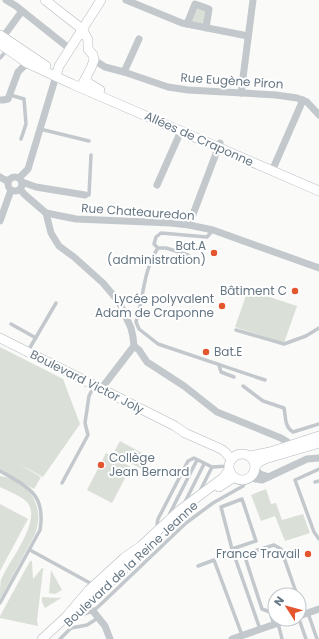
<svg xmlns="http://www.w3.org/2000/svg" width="319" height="639" font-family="Poppins,sans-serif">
	<rect width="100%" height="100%" fill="#fafaf8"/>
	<g fill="#dadfd7">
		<polygon points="196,7 206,11 204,24 190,22"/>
		<polygon points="248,290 297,306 284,343 235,327"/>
		<polygon points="0,347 63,379 80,424 43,477 17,463 41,477 34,489 0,470"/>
		<polygon points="120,441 151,458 144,470 113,454"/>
		<polygon points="106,453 131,467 112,503 87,490"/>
		<path d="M0,476C29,480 46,507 35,534L0,599C0,593 0,585 1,580C8,562 43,521 27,502C21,496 8,491 0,487Z"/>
		<polygon points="266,489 271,504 276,503 282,520 303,514 310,533 285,541 275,516 261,521 251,495"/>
		<polygon points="0,504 28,519 0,571"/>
		<polygon points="30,561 32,561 33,579 42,568 44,569 43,570 37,620 38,626 0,618 0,616"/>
		<polygon points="51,570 62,590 55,594 49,593"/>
		<polygon points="42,597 59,598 60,597 61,598 45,608 42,602"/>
	</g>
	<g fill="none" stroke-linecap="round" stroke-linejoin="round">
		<defs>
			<g id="secondary">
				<polyline points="45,0 82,29 88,40 88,49 93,55 94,60 91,68 83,83"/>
				<polyline points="0,35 46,66"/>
				<polyline points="0,44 27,63 72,84 319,191"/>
				<polyline points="56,76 59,66 101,0"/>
				<polyline points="86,79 87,82 100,90"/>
				<polyline points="0,338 175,426 185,433 221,449 225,452 231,459"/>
				<circle cx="242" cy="467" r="13"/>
				<polyline points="250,456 270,452 319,436"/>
				<polyline points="255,466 259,462 265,459 319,443"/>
				<polyline points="219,487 234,477"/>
				<polyline points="77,613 143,551"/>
				<polyline points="42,639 66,617 89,590 124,558 141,546 180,510 223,478 229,470"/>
			</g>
		</defs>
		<use href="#secondary" stroke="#b3babf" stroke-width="10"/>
		<g stroke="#c3c8cc" stroke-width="3.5">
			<polyline points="0,58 7,50"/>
			<polyline points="10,95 24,99 26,124 21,139"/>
			<polyline points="40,129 89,141"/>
			<polyline points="85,195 89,195 91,155"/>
			<path d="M158,248C143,270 144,297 136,322L139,329L158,344L265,380"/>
			<polyline points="203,264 192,260 188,255 166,248 158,248 154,244 156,237 161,233 207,237 213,230"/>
			<polyline points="11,324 36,338"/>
			<polyline points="236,330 284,344 306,336 319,328"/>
			<polyline points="28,351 56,303"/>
			<polyline points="219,365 221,372 234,377"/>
			<path d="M243,386L263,401L284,408C286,417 284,426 293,432L319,424"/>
			<path d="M0,471C28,487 46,494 40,530L0,603"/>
			<polyline points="315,482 319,481"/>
			<polyline points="62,483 88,435 85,423 89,396 94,386"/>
			<polyline points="200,491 212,467"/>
			<polyline points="184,504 204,464"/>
			<polyline points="169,516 170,513 197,460"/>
			<polyline points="158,529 157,524 158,519 188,461 194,458 212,467 229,466"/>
			<polyline points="319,539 314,532 295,480 319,469"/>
			<polyline points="232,549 221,507 242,499 256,541 232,549 260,629"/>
			<polyline points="30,550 90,583"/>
			<polyline points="198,566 214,560 242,635"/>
			<polyline points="275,611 270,612 262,609 246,560 248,553 274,545 281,549 297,595"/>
			<polyline points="270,612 274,625"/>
			<polyline points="308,613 317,639"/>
			<polyline points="72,618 93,611 99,606 186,523 213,503 243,486 246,479"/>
			<polyline points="299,619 306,639"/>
			<polyline points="278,623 282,639"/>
			<polyline points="60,639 71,628 87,625 98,618"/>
		</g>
		<g stroke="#c3c8cc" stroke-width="7">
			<polyline points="6,0 16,6 70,49"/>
			<polyline points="126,0 182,23 248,36"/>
			<polyline points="187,24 195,4 209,9 206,28"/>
			<polyline points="3,37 22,11"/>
			<polyline points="94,60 105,67 124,72 168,87 188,90 276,95 297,98 307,102 319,115"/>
			<polyline points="124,72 139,39"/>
			<polyline points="241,93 253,0"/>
			<polyline points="0,100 3,100 8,99 18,72 27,63"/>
			<polyline points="272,171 303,100"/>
			<circle cx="15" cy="184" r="7"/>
			<polyline points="0,177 5,180 9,180"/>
			<polyline points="19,178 28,169 56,76"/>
			<polyline points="22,182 36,187 85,195"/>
			<polyline points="157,185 181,131"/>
			<polyline points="20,189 24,194 46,213 76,219 171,223 189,225 213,230 319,268"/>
			<polyline points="46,213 51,233 59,246 74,257 103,283 119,302 131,328 133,337 134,346 101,389"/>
			<polyline points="0,221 11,190"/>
			<polyline points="189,225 220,143"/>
			<polyline points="134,346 139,350 147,362 184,386 217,412 281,438 292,445"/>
			<polyline points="255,469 260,474 269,477"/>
			<polyline points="249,478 262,480 307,459 319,458"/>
			<polyline points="93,611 105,626 110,639"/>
			<polyline points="299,616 319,609"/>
			<polyline points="232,639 290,619"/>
		</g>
		<use href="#secondary" stroke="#fff" stroke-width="9"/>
	</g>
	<g fill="#e4572e" stroke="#fff" stroke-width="1.5">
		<circle cx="214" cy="253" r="4"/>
		<circle cx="295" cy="291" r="4"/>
		<circle cx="222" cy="306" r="4"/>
		<circle cx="206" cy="352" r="4"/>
		<circle cx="101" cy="465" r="4"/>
		<circle cx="308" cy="554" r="4"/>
	</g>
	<g text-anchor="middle" stroke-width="4" stroke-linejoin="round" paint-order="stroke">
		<g font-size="12" fill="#657683" stroke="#fff">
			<text transform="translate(232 81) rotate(4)" y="4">Rue Eugène Piron</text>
			<text transform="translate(199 139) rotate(24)" y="4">Allées de Craponne</text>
			<text transform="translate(138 212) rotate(4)" y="4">Rue Chateauredon</text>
			<text transform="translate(87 382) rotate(27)" y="4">Boulevard Victor Joly</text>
			<text transform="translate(131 564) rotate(-43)" y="4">Boulevard de la Reine Jeanne</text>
		</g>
		<g font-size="12" fill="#657683" stroke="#fff" text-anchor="end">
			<text x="206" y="250">Bat.A<tspan x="206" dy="14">(administration)</tspan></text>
			<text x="287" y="295">Bâtiment C</text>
			<text x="214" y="303">Lycée polyvalent<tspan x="214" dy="14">Adam de Craponne</tspan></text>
			<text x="214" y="356" text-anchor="start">Bat.E</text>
			<text x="109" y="462" text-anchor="start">Collège<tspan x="109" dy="14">Jean Bernard</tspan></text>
			<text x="300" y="558">France Travail</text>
		</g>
	</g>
	<g transform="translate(287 607) rotate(306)"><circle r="19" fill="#ffffff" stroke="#c1c8cd"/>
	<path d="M0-3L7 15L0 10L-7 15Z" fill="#e4572e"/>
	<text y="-6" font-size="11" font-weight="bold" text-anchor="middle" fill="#657683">N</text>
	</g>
</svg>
